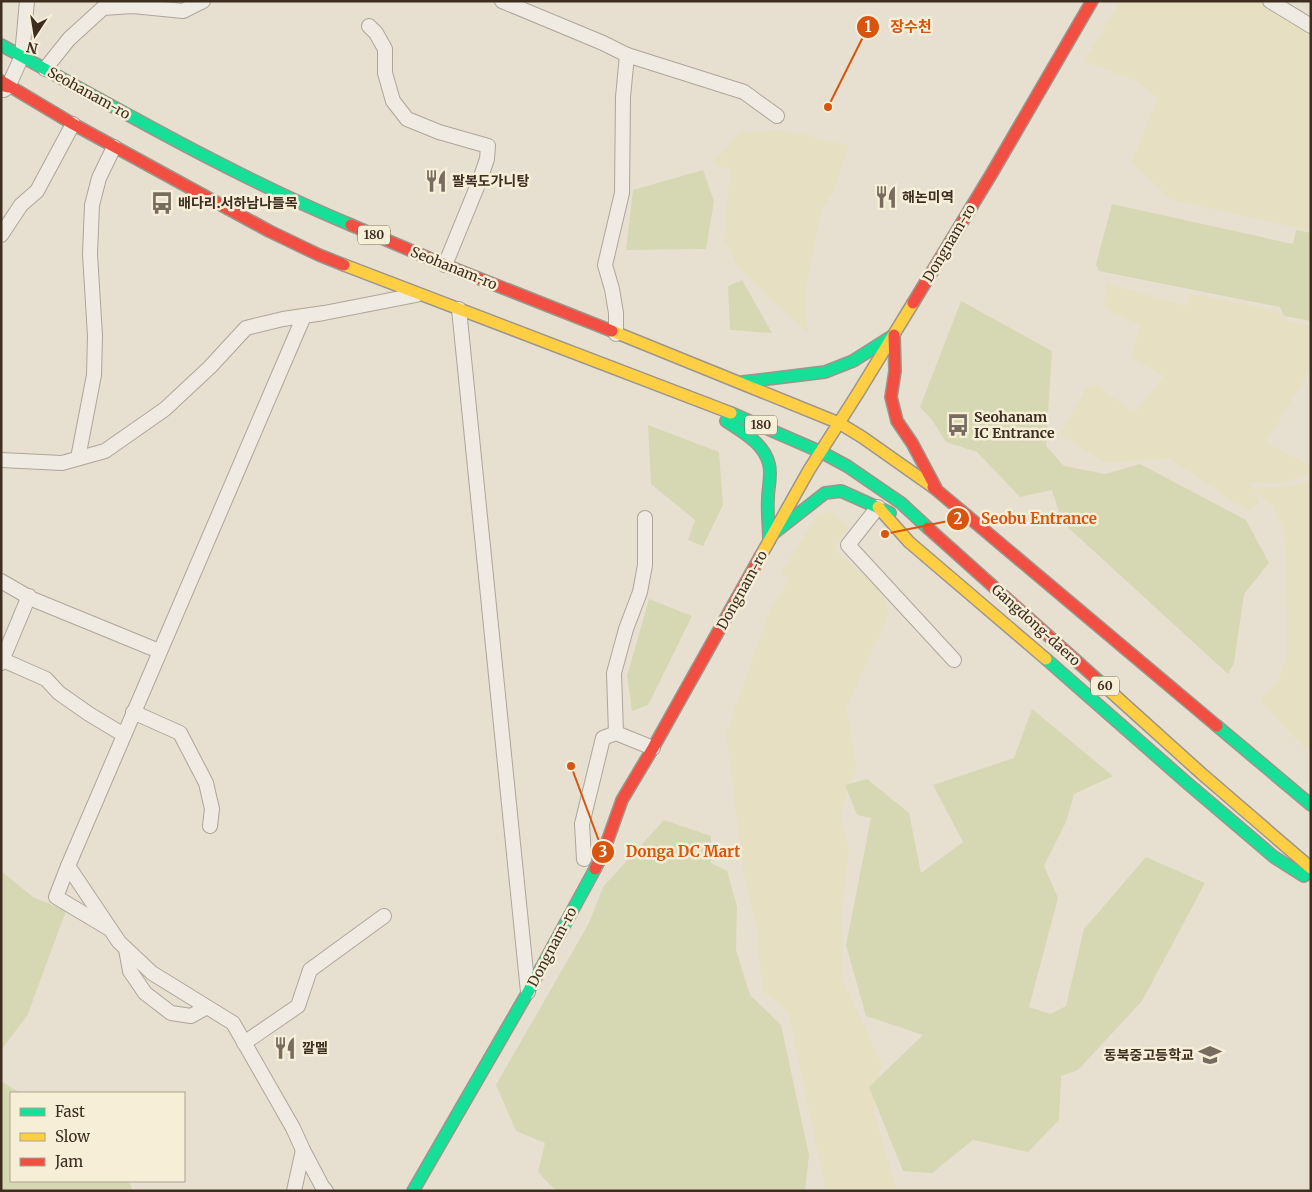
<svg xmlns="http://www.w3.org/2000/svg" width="1312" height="1192" font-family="Merriweather,'Noto Sans KR',serif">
	<rect width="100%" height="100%" fill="#e7e0d1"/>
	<g fill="#e6dfc2">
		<polygon points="1120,1 1258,1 1311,34 1311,231 1172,200 1131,162 1158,98 1134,80 1084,61"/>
		<polygon points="784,130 849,146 834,191 821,211 805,296 808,333 740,270 724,239 730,170 713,163 740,132"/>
		<polygon points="1106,283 1187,306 1189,293 1278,311 1284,320 1311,326 1311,368 1266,442 1311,466 1311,474 1282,483 1249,483 1252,488 1290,486 1311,481 1311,744 1306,750 1260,701 1279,679 1287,655 1287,610 1284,531 1272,506 1252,489 1260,502 1247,511 1169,458 1106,463 1060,435 1086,388 1096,384 1134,413 1164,376 1130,357 1141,326 1104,307"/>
		<polygon points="828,511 849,527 834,550 883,592 889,615 846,708 857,767 840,815 849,849 842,913 843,981 881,1062 874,1114 897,1189 895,1191 826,1191 788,1012 762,990 757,931 744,876 726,733 770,610 789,580 781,573 817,515"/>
	</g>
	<g fill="#d6d7b3">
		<polygon points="703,170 714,201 706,249 626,250 633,190"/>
		<polygon points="1112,204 1293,244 1296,230 1311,233 1311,321 1284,316 1280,307 1099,271 1096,265"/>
		<polygon points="742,280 772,333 730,330 728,286"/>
		<polygon points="961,301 1052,351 1046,446 1064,466 1105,474 1140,464 1246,520 1269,563 1244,594 1234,663 1228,674 1062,522 1052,490 1020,497 977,452 946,442 932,420 920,407"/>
		<polygon points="648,425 719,452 723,505 703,546 688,540 695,520 651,484"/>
		<polygon points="649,599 692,616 648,705 632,711 627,676"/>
		<polygon points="1032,709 1113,776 1074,794 1066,822 1044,866 1058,898 1029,1007 1050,1014 1066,1006 1084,929 1146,857 1205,883 1142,1001 1078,1070 1061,1076 1059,1120 1028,1152 973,1140 932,1173 903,1171 869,1087 923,1035 866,1016 846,945 871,818 857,815 845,785 867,779 909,813 921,873 963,842 933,785 1014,758"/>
		<polygon points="664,820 711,836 711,863 727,871 737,907 736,950 750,995 781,1025 809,1155 805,1191 556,1191 538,1172 545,1143 516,1131 496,1085 589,923 603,887"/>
		<polygon points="1,871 33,897 66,911 27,1016 1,1050"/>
		<polygon points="1,1081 20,1093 11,1093 11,1181 126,1181 130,1184 133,1191 1,1191"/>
	</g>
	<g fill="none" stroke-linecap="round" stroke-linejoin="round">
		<defs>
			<g id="street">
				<polyline points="502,1 603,43 627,55 744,92 777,116"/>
				<polyline points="1270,1 1311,26"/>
				<polyline points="369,26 376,33 385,49 385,73 393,101 407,119 439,132 488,146 487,159 479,182 445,265"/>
				<polyline points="45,69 69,39 103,8 133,6 183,11 203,1"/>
				<polyline points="4,90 8,87 22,56 27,1"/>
				<polyline points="1,235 21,205 37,191 73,124"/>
				<polyline points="459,309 528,992"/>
				<polyline points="304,316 68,866 119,942 152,973 233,1023 293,1128 303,1150 322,1186 326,1191"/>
				<polyline points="616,334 616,313 612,289 605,265 622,193 623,97 627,55"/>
				<polyline points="78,458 94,375 95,336 90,254 92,205 99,178 114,147"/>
				<polyline points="1,460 62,463 105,451 165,409 210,367 246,328 283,319 324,313 416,295"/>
				<polyline points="878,507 848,545 954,660"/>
				<polyline points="1,581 32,599 159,651"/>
				<polyline points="3,660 46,679 59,693 89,714 124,735"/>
				<polyline points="1,663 29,596"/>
				<polyline points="133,712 180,733 206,783 212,809 210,826"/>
				<polyline points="616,733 614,673 626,629 640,592 645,565 645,518"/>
				<polyline points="584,859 582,824 603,738 616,733 653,748"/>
				<polyline points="68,866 56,897 108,928"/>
				<polyline points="126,949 130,971 145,993 171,1013 191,1016 207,1007"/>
				<polyline points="244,1043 298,1006 310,970 384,916"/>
				<polyline points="294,1191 303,1150"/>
			</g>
			<g id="fast">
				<path d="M1,45C115,107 231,175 351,225"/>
				<polyline points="743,382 825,372 853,361 894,335"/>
				<polyline points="731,413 821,452 847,466 901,503 928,528"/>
				<path d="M726,421C742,432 764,443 769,464C772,475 768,487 768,498C767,512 769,527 769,541"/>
				<polyline points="774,533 825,493 841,491 890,513"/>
				<polyline points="1046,659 1186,782 1274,857 1304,876"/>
				<polyline points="1217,726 1311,805"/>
				<polyline points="413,1191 528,992 595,869"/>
			</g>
			<g id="slow">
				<polyline points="344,265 731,413"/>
				<polyline points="612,331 839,423 862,437 933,487"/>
				<polyline points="878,507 909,542 1046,659"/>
				<polyline points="760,557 809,470 858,393 913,303"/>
				<polyline points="1100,682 1202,774 1311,868"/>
			</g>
			<g id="jam">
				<polyline points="1,81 73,124 269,231 319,255 344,265"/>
				<polyline points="1,85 8,87"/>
				<polyline points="351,225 445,265 612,331"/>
				<polyline points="913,303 992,173 1092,1"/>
				<polyline points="894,335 895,371 891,397 897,421 912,443 936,488"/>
				<polyline points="933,487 1217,726"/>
				<polyline points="928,528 1100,682"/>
				<polyline points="595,869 602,856 622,800 653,748 760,557"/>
			</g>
		</defs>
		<use href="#street" stroke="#ada599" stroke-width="16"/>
		<use href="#fast" stroke="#9c958a" stroke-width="14"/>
		<use href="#slow" stroke="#9c958a" stroke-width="14"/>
		<use href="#jam" stroke="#9c958a" stroke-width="14"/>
		<use href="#street" stroke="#efebe3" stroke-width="14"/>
		<use href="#fast" stroke="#16e098" stroke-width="11"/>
		<use href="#slow" stroke="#ffcf43" stroke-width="11"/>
		<use href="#jam" stroke="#f24e42" stroke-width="11"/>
	</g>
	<defs>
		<symbol id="restaurant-bare" viewBox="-9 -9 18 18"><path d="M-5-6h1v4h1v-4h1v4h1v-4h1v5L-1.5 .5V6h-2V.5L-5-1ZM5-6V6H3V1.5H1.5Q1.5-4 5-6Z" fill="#786c5e" stroke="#f7eed8" stroke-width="2.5" paint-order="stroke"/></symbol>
		<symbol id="bus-bare" viewBox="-9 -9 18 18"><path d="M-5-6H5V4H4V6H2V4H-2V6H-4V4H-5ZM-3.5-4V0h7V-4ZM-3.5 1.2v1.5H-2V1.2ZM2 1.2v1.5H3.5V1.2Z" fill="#786c5e" stroke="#f7eed8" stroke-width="2.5" paint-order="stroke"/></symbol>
		<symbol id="school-bare" viewBox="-9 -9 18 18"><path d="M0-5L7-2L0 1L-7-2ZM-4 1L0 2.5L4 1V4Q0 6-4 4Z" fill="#786c5e" stroke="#f7eed8" stroke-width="2.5" paint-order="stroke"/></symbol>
	</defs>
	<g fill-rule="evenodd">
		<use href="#restaurant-bare" x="420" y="165" width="32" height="32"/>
		<use href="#restaurant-bare" x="870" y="181" width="32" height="32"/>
		<use href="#bus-bare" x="146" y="187" width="32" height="32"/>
		<use href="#bus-bare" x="942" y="409" width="32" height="32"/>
		<use href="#restaurant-bare" x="269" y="1032" width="32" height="32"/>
		<use href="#school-bare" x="1194" y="1039" width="32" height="32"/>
	</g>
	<g text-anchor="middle" stroke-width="5" stroke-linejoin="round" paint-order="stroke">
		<g fill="#f7eed8" stroke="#756857" stroke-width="1">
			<rect x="358" y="225.5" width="32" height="19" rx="4"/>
			<rect x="745" y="415.5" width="32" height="19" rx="4"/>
			<rect x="1091" y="676.5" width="28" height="19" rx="4"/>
		</g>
		<g font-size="12" font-weight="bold" fill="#3d2e20">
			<text x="374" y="239">180</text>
			<text x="761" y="429">180</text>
			<text x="1105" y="690">60</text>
		</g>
		<g font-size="14" fill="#3d2e20" stroke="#f7eed8">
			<text transform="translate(89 93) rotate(29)" y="5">Seohanam-ro</text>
			<text transform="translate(949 243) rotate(-59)" y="5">Dongnam-ro</text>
			<text transform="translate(454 268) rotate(22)" y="5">Seohanam-ro</text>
			<text transform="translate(742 590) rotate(-61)" y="5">Dongnam-ro</text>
			<text transform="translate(1036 625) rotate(42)" y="5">Gangdong-daero</text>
			<text transform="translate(552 947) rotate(-62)" y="5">Dongnam-ro</text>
		</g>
		<g font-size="14" font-weight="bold" fill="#3d2e20" stroke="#f7eed8" text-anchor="start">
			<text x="452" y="186">팔복도가니탕</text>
			<text x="902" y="202">해논미역</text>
			<text x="178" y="208">배다리.서하남나들목</text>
			<text x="974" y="422">Seohanam<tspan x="974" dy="16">IC Entrance</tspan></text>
			<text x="302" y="1053">깔멜</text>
			<text x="1194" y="1060" text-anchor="end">동북중고등학교</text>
		</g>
	</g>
	<path fill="none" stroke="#d7550e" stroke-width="2" d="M828 107L868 27M885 534L958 519M571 766L603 852"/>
	<g fill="#d7550e" stroke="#f7eed8" stroke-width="2">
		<circle cx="828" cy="107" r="5"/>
		<circle cx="885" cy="534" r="5"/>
		<circle cx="571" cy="766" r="5"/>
		<circle cx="868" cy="27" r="12"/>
		<circle cx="958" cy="519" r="12"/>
		<circle cx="603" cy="852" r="12"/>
	</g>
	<g font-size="15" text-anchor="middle" font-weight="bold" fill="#fff">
		<text x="868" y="32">1</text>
		<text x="958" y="524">2</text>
		<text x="603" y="857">3</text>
	</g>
	<g font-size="15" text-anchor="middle" font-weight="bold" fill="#d7550e" stroke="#f7eed8" stroke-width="5" stroke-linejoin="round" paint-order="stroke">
		<text x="911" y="32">장수천</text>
		<text x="1039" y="524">Seobu Entrance</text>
		<text x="683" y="857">Donga DC Mart</text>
	</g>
	<rect width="1312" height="1192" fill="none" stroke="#3d2e20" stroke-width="5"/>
	<rect x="10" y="1092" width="175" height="90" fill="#f7eed8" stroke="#ada18e"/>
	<rect x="20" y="1108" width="25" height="8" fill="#16e098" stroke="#ada18e"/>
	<text x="55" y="1117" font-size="15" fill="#3d2e20">Fast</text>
	<rect x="20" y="1133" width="25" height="8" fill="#ffcf43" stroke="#ada18e"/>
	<text x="55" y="1142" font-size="15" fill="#3d2e20">Slow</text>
	<rect x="20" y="1158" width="25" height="8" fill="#f24e42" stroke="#ada18e"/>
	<text x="55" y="1167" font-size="15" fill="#3d2e20">Jam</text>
	<g transform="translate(35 35) rotate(192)" stroke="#f7eed8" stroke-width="4" paint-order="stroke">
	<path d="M0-4L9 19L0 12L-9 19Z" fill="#3d2e20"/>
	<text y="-8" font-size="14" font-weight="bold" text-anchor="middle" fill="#3d2e20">N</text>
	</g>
</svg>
